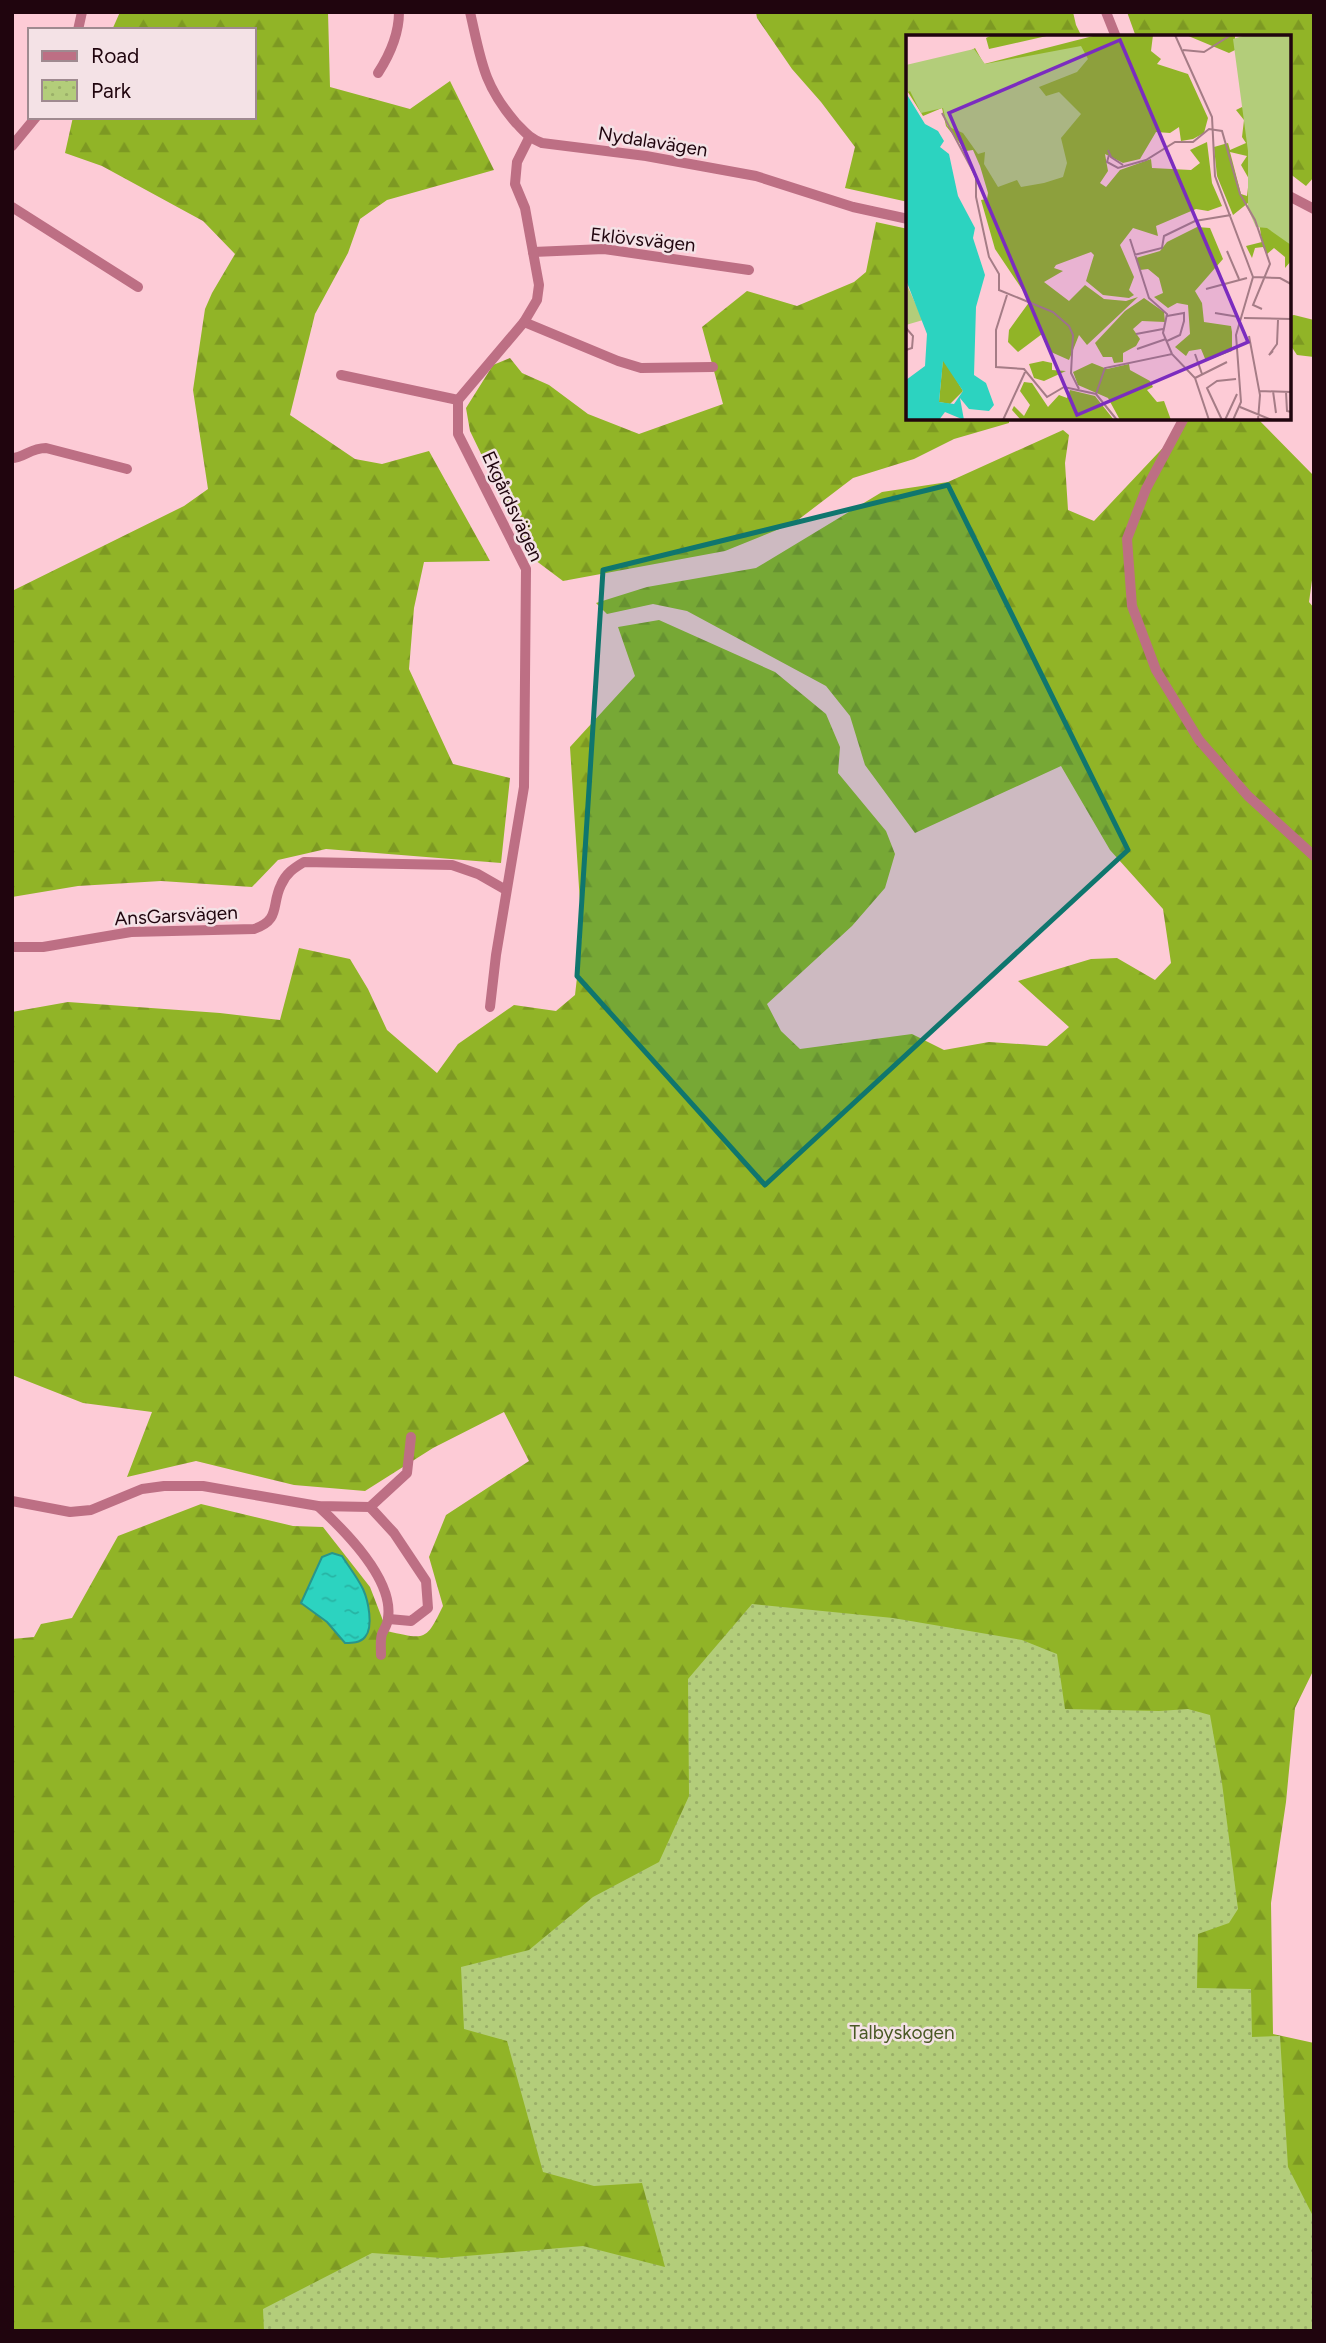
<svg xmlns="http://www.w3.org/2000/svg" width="1326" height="2343" font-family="Figtree,sans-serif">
	<defs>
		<pattern id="forest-firs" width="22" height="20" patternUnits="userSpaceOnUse" patternTransform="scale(1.75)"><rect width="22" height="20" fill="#91b427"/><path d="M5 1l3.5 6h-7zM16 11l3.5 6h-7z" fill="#7d9922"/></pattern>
		<pattern id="park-dots" width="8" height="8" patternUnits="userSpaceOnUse" patternTransform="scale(1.75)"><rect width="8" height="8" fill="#b3cd7a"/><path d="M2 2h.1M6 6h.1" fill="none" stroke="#9aaf68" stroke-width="1.8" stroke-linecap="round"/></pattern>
		<pattern id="water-ripples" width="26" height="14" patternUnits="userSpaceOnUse" patternTransform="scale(1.75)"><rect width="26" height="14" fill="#2cd3c0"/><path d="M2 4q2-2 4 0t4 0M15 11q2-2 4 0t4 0" fill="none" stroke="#27b4a4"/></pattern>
	</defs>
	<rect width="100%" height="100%" fill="#fdcbd6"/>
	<g fill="url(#forest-firs)" fill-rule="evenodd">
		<polygon points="120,12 328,12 330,87 410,109 450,81 494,170 387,200 360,219 348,253 315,314 290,415 355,459 382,464 429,451 490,561 424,562 414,608 409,669 453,764 510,778 501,863 326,849 278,860 252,887 161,881 78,886 12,897 12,591 184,506 208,489 193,390 205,309 212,293 235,254 203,221 102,166 65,153 73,117 254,117 254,30 112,30"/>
		<polygon points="756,12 1073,12 1076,25 1082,37 908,37 908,202 845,188 855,147 821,102 792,69 757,18"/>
		<polygon points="1127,12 1314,12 1314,177 1306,186 1289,173 1289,37 1136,37"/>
		<polygon points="876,222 908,229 908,418 1009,418 1009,423 954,439 914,459 853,478 794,523 725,551 563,581 531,557 470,431 466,408 493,365 510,358 522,373 549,385 588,414 639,434 723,404 702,327 747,291 797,306 854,282 866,272"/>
		<polygon points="1294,315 1314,320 1314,357 1297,355 1289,343 1289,316"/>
		<path d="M1191,418H1257L1314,476V566L1309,602L1314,608V1669L1295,1708L1286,1802L1271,1903L1273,2034L1314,2043V2331H12V1639L34,1637L41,1624L72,1618L118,1536L201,1504L293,1526L323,1527L370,1587L387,1631C426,1640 426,1641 443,1606L429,1557L446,1515L529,1461L504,1412L433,1448L365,1491L294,1485L196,1461L127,1477L152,1412L83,1403L12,1375V1012L68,1002L220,1013L280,1020L299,948L350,959L368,989L387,1030L437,1073L458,1044L514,1005L556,1011L575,995L582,934L570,747L635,676L618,627L659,620L775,672L826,714L840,747L838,773L886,831L895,854L885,888L852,926L767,1004L781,1031L800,1049L912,1034L944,1050L989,1042L1047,1046L1069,1027L1018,981L1091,959L1117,958L1155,980L1171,963L1163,909L1110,850L1061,766L915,833L865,765L850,716L826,686L687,611L653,604L607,614L596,603L647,587L756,568L882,492L948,482L1063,430L1069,435L1065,463L1068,510L1094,521ZM301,1603L368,1629L345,1643L327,1622Z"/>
	</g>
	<polygon fill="url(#park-dots)" points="752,1604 893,1618 1022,1640 1057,1654 1065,1709 1159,1711 1188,1709 1210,1715 1222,1783 1238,1909 1229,1923 1198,1934 1197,1988 1251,1989 1252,2037 1280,2036 1288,2167 1314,2218 1314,2331 264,2331 263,2309 372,2253 442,2258 583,2246 665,2267 642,2183 594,2186 543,2172 507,2041 464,2029 461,1967 529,1950 593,1897 659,1862 689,1796 688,1679"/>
	<path fill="url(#water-ripples)" stroke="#28958b" stroke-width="2" d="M332,1553L342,1556C349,1567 357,1577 363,1589C368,1600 374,1627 365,1637C360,1643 352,1643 345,1643L327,1622L301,1603L322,1557Z"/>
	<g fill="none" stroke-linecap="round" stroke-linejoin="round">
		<g stroke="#bd6f84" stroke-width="10">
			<path d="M470,12C481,60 483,85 516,123C525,132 529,138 542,143L646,156L756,176L853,207L908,219"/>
			<polyline points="1106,12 1116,37"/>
			<polyline points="78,30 82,12"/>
			<path d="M378,73C389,56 399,33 399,12"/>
			<polyline points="12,146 36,117"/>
			<polyline points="1289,196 1314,209"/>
			<polyline points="12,207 138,287"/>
			<polyline points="533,252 604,249 749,270"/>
			<polyline points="524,322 618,361 641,368 713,367"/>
			<polyline points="341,375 458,400"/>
			<polyline points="1184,418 1146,489 1127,539 1132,606 1156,670 1199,740 1248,796 1314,856"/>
			<path d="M12,458C24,458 30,448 46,448L127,469"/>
			<path d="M12,947H43L131,932L254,929C281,920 271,905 281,885C286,873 294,868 304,862L452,865L478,874L506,890"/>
			<polyline points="490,1007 496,955 524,787 526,569 458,434 458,400 524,322 537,300 539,285 525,208 515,184 517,162 529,138"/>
			<polyline points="12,1501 70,1512 91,1510 142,1489 164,1486 203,1486 318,1506 370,1507 394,1533 426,1581 428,1608 411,1621 389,1619"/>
			<path d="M318,1506C344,1530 394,1579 388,1618C388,1624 384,1629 382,1634C380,1640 381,1648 381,1655"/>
			<polyline points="370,1507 407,1473 411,1437"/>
		</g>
	</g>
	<path fill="#0f766e" fill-opacity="0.2" stroke="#0f766e" stroke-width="5" stroke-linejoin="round" d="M948,485L1128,850L765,1185L577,976L603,570Z"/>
	<g text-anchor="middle" stroke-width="5" stroke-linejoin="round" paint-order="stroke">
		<g font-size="19" fill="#20050e" stroke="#f4e2e6">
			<text transform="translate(653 141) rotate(9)" y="7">Nydalavägen</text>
			<text transform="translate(643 239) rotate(6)" y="7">Eklövsvägen</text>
			<text transform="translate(513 506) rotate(65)" y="7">Ekgårdsvägen</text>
			<text transform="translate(176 915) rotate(-3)" y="7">AnsGarsvägen</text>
		</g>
		<g font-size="19" fill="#4a5925" stroke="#f4e2e6">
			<text x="902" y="2039">Talbyskogen</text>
		</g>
	</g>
	<g transform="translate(906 35)">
		<rect width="385" height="385" fill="#fdcbd6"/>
		<path d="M86,0H145L83,14L80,3ZM191,0H247L245,16L255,24L251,29L282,39L302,83L298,98L287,104L275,106L273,92L264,98L250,97L234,124L217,128L199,119L202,136L194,148L200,152L214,135L245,124L246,133L285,135L294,128L284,115L301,107L306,148L316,171L302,176L290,174L250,191L252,201L227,193L214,210L228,242L223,255L228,260L223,263L197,260L180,246L188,220L185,217L150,230L148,233L157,236L138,247L163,266L179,250L198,264L220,266L232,262L181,310L173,300L163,325L145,317L136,299L112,317L102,307L103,295L124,266L89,214L75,165L81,164L82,158L74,131L67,115L60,116L40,91L36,73L17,81L0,54L69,13L78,29ZM280,0H329V15L323,18ZM336,72L385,113V226L379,233V222L368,213L361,219L357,212L349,213L346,223L340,211L356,207L353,187L342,168L327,180L311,141L308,112L322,108L324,115L340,108L336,102L338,85L330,75ZM324,117L341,121L335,130L343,144L341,161L335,159ZM291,192L304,193L317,224L289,256L296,268L298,287L325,291L326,297V316L300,326L295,314L283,316L280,321L269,312L284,299L282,270L271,268L262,273L248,262L257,258L253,243L242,234L234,235L230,223L254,216L261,207ZM238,263L258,277L259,287L236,286L227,294L234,304L230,311L217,318V327L208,328L206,322H197L189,308L219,276ZM37,323L57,356L44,369L33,367ZM137,326L146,328V335L160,336L138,346L128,343L123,329ZM186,328L201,334L223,329L224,335L244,346L247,352L241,355L251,367L258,366L265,385H214L202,363L172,350L167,337ZM118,347L126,348L142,372L153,360L161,363L164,355L189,361L208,385H115L106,375L108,371L118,381L124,370L114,356Z" fill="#91b427" fill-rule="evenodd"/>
		<path d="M340,0H385V210L361,193L350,192L342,174V116L327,4ZM175,11L182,24L171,37L133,52L140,61L153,57L175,79L155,103L161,128L157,142L138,148L115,152L111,145L92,152L78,129L79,117L72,119L57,98L41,91L37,73L15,78L4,56L0,58V30L68,14L79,29ZM0,248L17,285L0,290Z" fill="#b3cd7a"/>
		<path d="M0,58L19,89L32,96L38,106L34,112L43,119L52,161L69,193L67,203L79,240L70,272L68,340L80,348L88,370L83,376L63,374L54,363L58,385L39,377L33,385H0V345L19,331L21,299L0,245ZM37,326L57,356L48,369L33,367Z" fill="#2cd3c0" fill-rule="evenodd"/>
		<path fill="none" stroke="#a57c86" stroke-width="2" d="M269,0L306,82L309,141L347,242L330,300L335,367L327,385M277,15L298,17L325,0M36,78L70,142V162L83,222L93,239V255L147,277L163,291L167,300L165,338L173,354M202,115L205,122L217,130M203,120L201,127L212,133L240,125L269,107H287L303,94L316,96L334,159L349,185L364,229L347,270L356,274M224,204L243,263L261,279L257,298L266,319M321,216L333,244M228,220L256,213L258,201L289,186L325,180M347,242L374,243L385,249M300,254L341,243M101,260L90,295V332L118,334L141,362L158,352L190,359L211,385M309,278L333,282M338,283L385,284M0,293L7,301L6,313L0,315M230,299L257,294M343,301L354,360L352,385M261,306L274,300L278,286V278L261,281M231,314L260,304M367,316L363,320L371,309L372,285M289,319L296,339M289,343L321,327M353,356L385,357M367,356L370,378M380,357L381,376L385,377M190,359L199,333L266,319L289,343L303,385M334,372L366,385M97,385L120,335M316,385L301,353L311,346L330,344M319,385L331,359"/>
		<path fill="#7b2cbf" fill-opacity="0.15" stroke="#7b2cbf" stroke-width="3.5" d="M214,5L342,307L171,380L43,78Z"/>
		<rect width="385" height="385" fill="none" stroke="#20050e" stroke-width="3.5"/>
	</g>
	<rect width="1326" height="2343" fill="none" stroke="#20050e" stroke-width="28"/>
	<rect x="28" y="28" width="228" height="91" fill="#f4e2e6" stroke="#9f8a90" stroke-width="2"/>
	<rect x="42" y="51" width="35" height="10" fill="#bd6f84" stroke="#9f8a90" stroke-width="2"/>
	<text x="91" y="63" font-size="21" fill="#20050e">Road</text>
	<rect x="42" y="80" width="35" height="21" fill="url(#park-dots)" stroke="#9f8a90" stroke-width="2"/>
	<text x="91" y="98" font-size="21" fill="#20050e">Park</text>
</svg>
